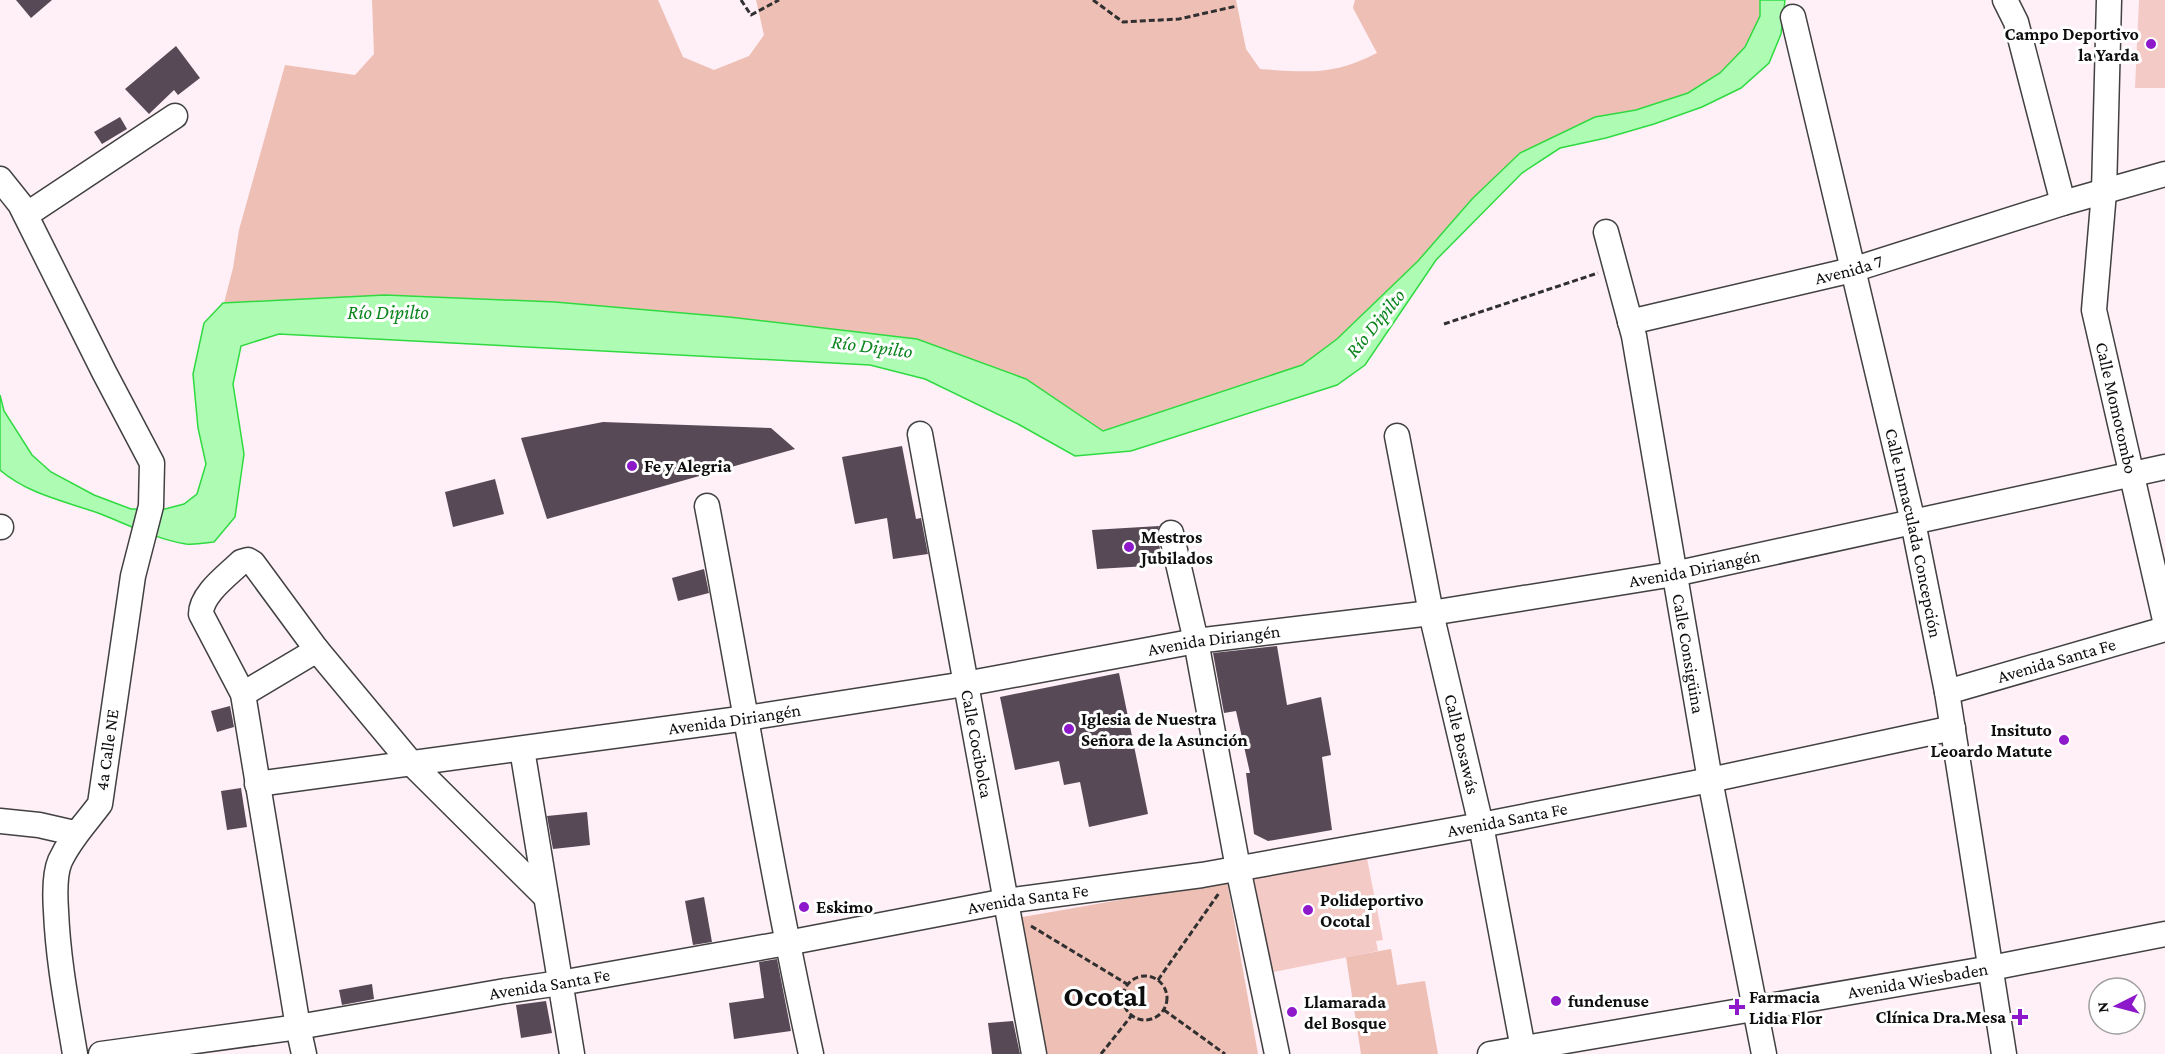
<svg xmlns="http://www.w3.org/2000/svg" width="2165" height="1054" font-family="'Crimson Pro',serif">
	<rect width="100%" height="100%" fill="#ffeff7"/>
	<g fill="#eebfb5">
		<path d="M372,0H658L683,57L714,70L749,56L764,35L756,0H1236L1246,49L1260,69C1309,72 1332,76 1377,53L1353,8L1355,0H1760V16L1745,47L1720,73L1688,93L1636,110L1595,117L1472,199L1418,261L1337,339L1302,365L1102,431L1026,379L917,339L729,317L555,302L275,300L224,303L233,268L239,230L285,65L355,75L374,54Z"/>
		<polygon points="1227,881 1258,1054 1042,1054 1017,918"/>
		<polygon points="1391,949 1397,985 1425,981 1438,1054 1361,1054 1346,957"/>
	</g>
	<g fill="#f4cac7">
		<polygon points="2139,0 2165,0 2165,88 2135,88"/>
		<polygon points="1365,848 1383,940 1376,941 1378,951 1259,975 1238,868"/>
	</g>
	<path fill="#aefcb4" stroke="#2fda40" stroke-width="1.5" d="M1760,0H1785L1781,34L1769,63L1741,88L1702,107L1654,124L1606,138L1560,148L1522,173L1436,260L1365,365L1337,385L1131,451L1075,456L1018,424L925,379L870,365L279,334L241,346L233,384L244,454L235,517L214,542C205,543 195,545 186,544C155,539 127,524 98,513C64,501 28,494 0,470V395L4,411L32,455L51,472L94,495L131,509H165L184,504L197,494L206,464L198,428L193,374L204,323L223,303L385,295L555,302L729,317L917,339L1026,379L1103,431L1302,365L1337,339L1418,261L1472,199L1520,153L1595,117L1636,110L1688,93L1720,73L1745,47L1760,16Z"/>
	<g fill="#584957">
		<polygon points="16,0 52,0 31,18"/>
		<polygon points="176,46 200,78 178,95 174,90 149,114 125,89"/>
		<polygon points="120,117 127,129 102,144 94,132"/>
		<polygon points="603,422 771,428 795,449 547,519 521,438"/>
		<polygon points="902,446 916,519 921,518 928,554 893,559 887,518 855,524 842,457"/>
		<polygon points="495,479 504,514 453,527 445,492"/>
		<polygon points="1159,526 1157,536 1164,565 1097,569 1092,530"/>
		<polygon points="704,569 709,593 678,601 672,578"/>
		<polygon points="1277,646 1287,705 1321,697 1331,755 1322,757 1332,830 1268,841 1254,834 1246,773 1250,773 1236,711 1224,713 1213,653"/>
		<polygon points="1119,673 1148,814 1089,827 1080,782 1064,785 1059,761 1015,770 1000,697"/>
		<polygon points="230,706 234,727 217,732 211,711"/>
		<polygon points="241,788 247,827 227,830 221,791"/>
		<polygon points="587,812 590,845 553,849 547,816"/>
		<polygon points="704,897 712,942 693,945 685,901"/>
		<polygon points="777,959 791,1031 734,1039 729,1003 764,998 759,962"/>
		<polygon points="372,984 374,999 342,1005 339,990"/>
		<polygon points="546,1001 552,1033 521,1038 516,1005"/>
		<polygon points="1013,1021 1020,1054 992,1054 988,1023"/>
	</g>
	<g fill="none" stroke-linecap="round" stroke-linejoin="round">
		<defs>
			<g id="minor">
				<polyline points="2005,0 2016,22 2063,203"/>
				<path id="s1" d="M2109,0L2104,192L2094,310L2165,620"/>
				<path id="s2" d="M1793,17L1913,522L1947,692L2004,1054"/>
				<path d="M0,179L20,204L104,372L152,463L151,506L133,576L100,804C86,823 70,839 60,861C54,875 55,896 56,911C58,960 67,1006 75,1054"/>
				<polyline points="26,215 175,116"/>
				<path id="s3" d="M1606,232L1634,336L1710,780L1764,1054"/>
				<path id="s4" d="M1630,322L1852,270L2063,203L2165,174"/>
				<path id="s5" d="M920,434L1034,1054"/>
				<path id="s6" d="M1397,436L1431,613L1481,825L1524,1054"/>
				<path d="M707,506C742,689 771,872 811,1054"/>
				<polyline points="0,527 1,527"/>
				<polyline points="1171,533 1196,641 1238,868 1277,1054"/>
				<path id="s7" d="M1947,692L2165,629"/>
				<polyline points="243,694 317,650"/>
				<polyline points="522,749 572,1054"/>
				<path id="s8" d="M257,784L747,718L965,684L1196,641L1431,613L1674,574L2165,467"/>
				<polyline points="0,821 39,825 74,833"/>
				<path id="s9" d="M101,1054L298,1027L505,991L560,983L787,943L1006,901L1202,875L1481,825L1710,780L1953,728"/>
				<path d="M304,1054L298,1027L243,694L201,614C201,594 228,575 241,562L248,560L253,563L317,650L411,763L546,897"/>
				<path id="s10" d="M1490,1054L1991,968L2165,934"/>
			</g>
		</defs>
		<use href="#minor" stroke="#414141" stroke-width="27"/>
		<g stroke="#303030" stroke-width="3" stroke-dasharray="6 3" stroke-linecap="butt">
			<polyline points="741,0 751,15 779,0"/>
			<polyline points="1093,0 1123,22 1179,19 1237,6"/>
			<polyline points="1444,324 1598,273"/>
			<polyline points="1031,926 1127,984"/>
			<circle cx="1145" cy="998" r="22"/>
			<polyline points="1158,980 1219,893"/>
			<polyline points="1164,1010 1225,1054"/>
			<polyline points="1101,1054 1132,1015"/>
		</g>
		<use href="#minor" stroke="#fff" stroke-width="24"/>
	</g>
	<g fill="#8e19cb" stroke="#fff" stroke-width="2">
		<circle cx="2151" cy="44" r="6"/>
		<circle cx="632" cy="466" r="6"/>
		<circle cx="1129" cy="547" r="6"/>
		<circle cx="1069" cy="729" r="6"/>
		<circle cx="2064" cy="740" r="6"/>
		<circle cx="804" cy="907" r="6"/>
		<circle cx="1308" cy="910" r="6"/>
		<circle cx="1556" cy="1001" r="6"/>
		<path d="M1734 998h6v6h6v6h-6v6h-6v-6h-6v-6h6z"/>
		<circle cx="1292" cy="1012" r="6"/>
		<path d="M2017 1008h6v6h6v6h-6v6h-6v-6h-6v-6h6z"/>
	</g>
	<g text-anchor="middle" stroke-width="6" stroke-linejoin="round" paint-order="stroke">
		<g font-size="18" font-weight="bold" fill="#0e0e0e" stroke="#fff" text-anchor="start">
			<text x="2139" y="40" text-anchor="end">Campo Deportivo<tspan x="2139" dy="21">la Yarda</tspan></text>
			<text x="644" y="472">Fe y Alegria</text>
			<text x="1141" y="543">Mestros<tspan x="1141" dy="21">Jubilados</tspan></text>
			<text x="1081" y="725">Iglesia de Nuestra<tspan x="1081" dy="21">Señora de la Asunción</tspan></text>
			<text x="2052" y="736" text-anchor="end">Insituto<tspan x="2052" dy="21">Leoardo Matute</tspan></text>
			<text x="1320" y="906">Polideportivo<tspan x="1320" dy="21">Ocotal</tspan></text>
			<text x="816" y="913">Eskimo</text>
			<text x="1749" y="1003">Farmacia<tspan x="1749" dy="21">Lidia Flor</tspan></text>
			<text x="1568" y="1007">fundenuse</text>
			<text x="1304" y="1008">Llamarada<tspan x="1304" dy="21">del Bosque</tspan></text>
			<text x="2006" y="1023" text-anchor="end">Clínica Dra.Mesa</text>
		</g>
		<g font-size="18" fill="#0e0e0e" stroke="#fff">
			<text dy="6" stroke="none"><textPath href="#s4" startOffset="225">Avenida 7</textPath></text>
			<text dy="6" stroke="none"><textPath href="#s1" startOffset="411">Calle Momotombo</textPath></text>
			<text dy="6" stroke="none"><textPath href="#s2" startOffset="530">Calle Inmaculada Concepción</textPath></text>
			<text dy="6" stroke="none"><textPath href="#s8" startOffset="1454">Avenida Diriangén</textPath></text>
			<text dy="6" stroke="none"><textPath href="#s8" startOffset="968">Avenida Diriangén</textPath></text>
			<text dy="6" stroke="none"><textPath href="#s3" startOffset="430">Calle Consigüina</textPath></text>
			<text dy="6" stroke="none"><textPath href="#s7" startOffset="114">Avenida Santa Fe</textPath></text>
			<text dy="6" stroke="none"><textPath href="#s8" startOffset="482">Avenida Diriangén</textPath></text>
			<text dy="6" stroke="none"><textPath href="#s5" startOffset="315">Calle Cocibolca</textPath></text>
			<text dy="6" stroke="none"><textPath href="#s6" startOffset="315">Calle Bosawás</textPath></text>
			<text transform="translate(107 750) rotate(-82)" y="6">4a Calle NE</text>
			<text dy="6" stroke="none"><textPath href="#s9" startOffset="1426">Avenida Santa Fe</textPath></text>
			<text dy="6" stroke="none"><textPath href="#s9" startOffset="940">Avenida Santa Fe</textPath></text>
			<text dy="6" stroke="none"><textPath href="#s10" startOffset="434">Avenida Wiesbaden</textPath></text>
			<text dy="6" stroke="none"><textPath href="#s9" startOffset="454">Avenida Santa Fe</textPath></text>
		</g>
		<g font-size="20" font-style="italic" fill="#0c851e" stroke="#fff">
			<text x="388" y="319">Río Dipilto</text>
			<text transform="translate(1375 323) rotate(-51)" y="7">Río Dipilto</text>
			<text transform="translate(872 346) rotate(7)" y="7">Río Dipilto</text>
		</g>
		<g font-size="30" font-weight="bold" fill="#0e0e0e" stroke="#fff">
			<text x="1105" y="1006">Ocotal</text>
		</g>
	</g>
	<g transform="translate(2117 1006) rotate(264)"><circle r="28" fill="#ffffff" stroke="#9f9f9f" stroke-width="1.5"/>
	<path d="M0-4.5L10 22L0 15L-10 22Z" fill="#8e19cb"/>
	<text y="-9" font-size="16" font-weight="bold" text-anchor="middle" fill="#0e0e0e">N</text>
	</g>
</svg>
